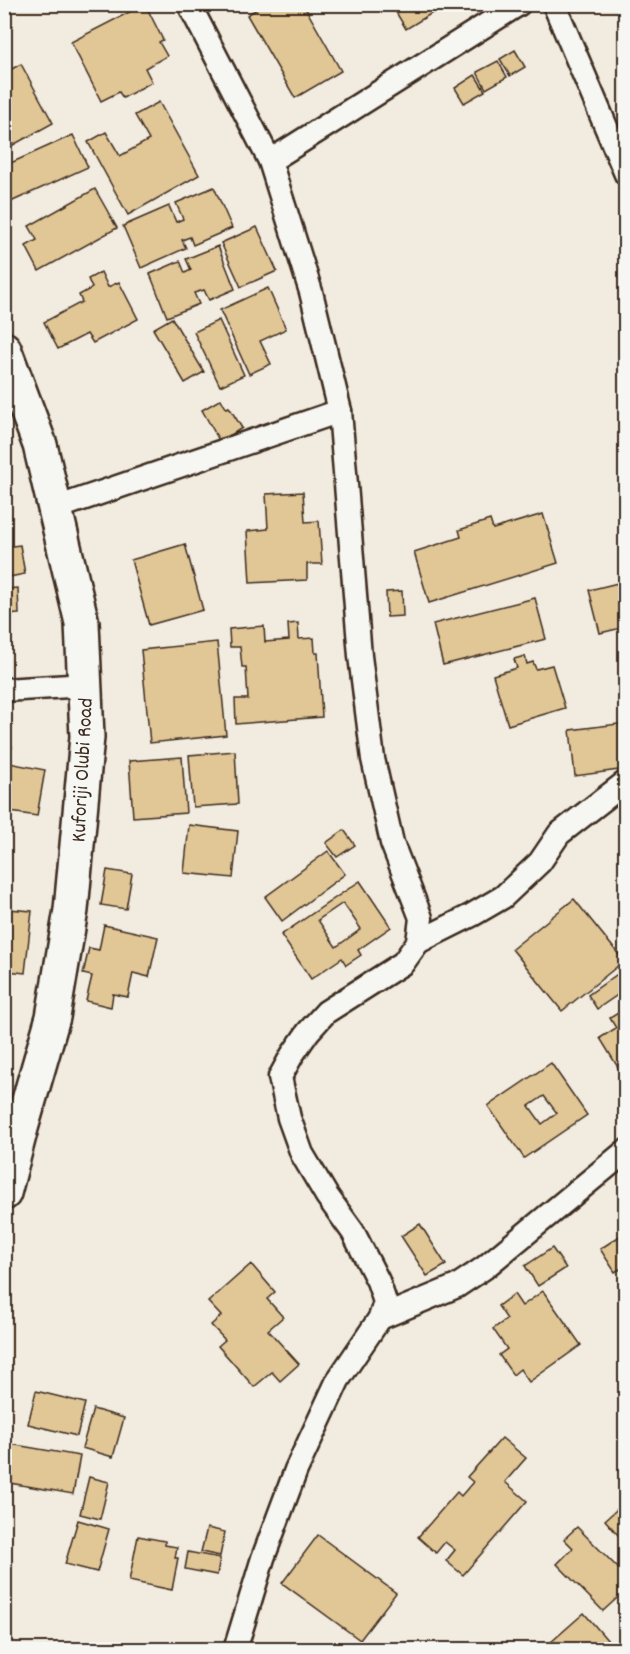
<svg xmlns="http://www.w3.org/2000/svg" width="630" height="1654" font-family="Dekko,sans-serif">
	<rect width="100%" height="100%" fill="#f2ece0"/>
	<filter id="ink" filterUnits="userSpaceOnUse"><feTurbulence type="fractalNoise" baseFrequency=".0167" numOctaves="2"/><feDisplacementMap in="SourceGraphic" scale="12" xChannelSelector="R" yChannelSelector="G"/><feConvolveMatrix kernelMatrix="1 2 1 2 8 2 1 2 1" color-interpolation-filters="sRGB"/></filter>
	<g filter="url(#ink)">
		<g fill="#e1c696" stroke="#3b2a1e" stroke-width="1.5" fill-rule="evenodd">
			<polygon points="145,4 163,40 159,42 167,56 145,68 152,82 123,98 119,92 101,101 71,42"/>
			<polygon points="265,4 303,4 341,71 295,98 247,15"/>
			<polygon points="391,4 447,4 406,29"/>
			<polygon points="515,50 525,67 510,76 500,59"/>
			<polygon points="498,61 507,77 486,89 477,72"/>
			<polygon points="21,64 53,123 4,150 4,73"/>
			<polygon points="475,75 485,91 464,103 455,88"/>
			<polygon points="159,102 199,175 128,215 88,142 106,132 120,156 149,140 135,115"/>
			<polygon points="73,135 88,167 4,205 4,166"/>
			<polygon points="214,187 232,228 193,245 190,237 182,240 186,248 141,268 123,226 169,206 176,222 183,219 176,203"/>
			<polygon points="95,189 117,228 39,271 26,246 37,240 29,226"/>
			<polygon points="257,227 277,271 241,287 221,243"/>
			<polygon points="218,246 235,289 209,300 204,290 194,293 199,304 167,317 150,274 180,261 185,273 191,270 186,259"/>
			<polygon points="101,272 108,287 119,282 138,319 93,343 87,334 58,349 44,322 82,302 79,295 92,288 88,279"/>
			<polygon points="268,288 286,329 260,341 271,364 249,374 220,310"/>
			<polygon points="172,318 204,372 185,383 153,329"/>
			<polygon points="219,320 244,375 220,386 194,332"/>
			<polygon points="221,399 226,408 229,407 242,428 220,442 202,410"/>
			<polygon points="303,492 305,522 319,521 322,564 307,564 307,580 250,583 247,531 268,529 266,494"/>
			<polygon points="543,514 558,563 429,603 414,552 461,537 459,530 490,520 493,529"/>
			<polygon points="185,544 203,610 149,625 131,560"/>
			<polygon points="20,545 25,574 4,578 4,547"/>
			<polygon points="626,581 626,629 625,627 600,633 589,590"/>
			<polygon points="18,588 19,614 4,615 4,589"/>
			<polygon points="402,591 403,616 387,617 386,592"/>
			<polygon points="535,598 546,639 443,665 433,624"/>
			<polygon points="298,623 299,639 314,638 315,653 318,653 322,717 236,724 235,699 248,699 246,667 242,667 240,647 230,647 229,629 264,626 265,642 289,640 288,624"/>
			<polygon points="217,642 226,735 150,743 141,650"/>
			<polygon points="525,656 527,664 533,662 536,669 552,665 565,708 508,725 493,675 517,668 514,659"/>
			<polygon points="626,723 626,769 575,776 570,730"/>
			<polygon points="4,744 12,746 9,763 45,770 37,816 4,811"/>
			<polygon points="235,751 238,804 193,807 189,755"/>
			<polygon points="182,757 186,813 133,817 129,761"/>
			<polygon points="189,825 238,831 233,878 184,873"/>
			<polygon points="344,830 355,845 337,857 326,843"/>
			<polygon points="328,851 345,874 282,921 265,897"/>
			<polygon points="107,870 132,874 126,909 101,905"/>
			<path d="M360,881L391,927L358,950L361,955L346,965L342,958L311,979L281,935ZM343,903L361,929L336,947L318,920Z"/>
			<polygon points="574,899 624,961 562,1011 512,949"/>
			<polygon points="4,903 10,904 9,909 32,911 25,973 7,971 8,962 4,962"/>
			<polygon points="104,925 158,937 149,977 133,973 128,997 113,994 111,1007 86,1001 92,976 83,974 89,948 99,950"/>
			<polygon points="626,968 626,989 597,1009 588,995"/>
			<polygon points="4,996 8,996 4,1026"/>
			<polygon points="626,1008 626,1071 622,1074 600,1038 616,1028 610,1018"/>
			<path d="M551,1063L587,1115L524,1158L488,1106ZM544,1096L557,1113L542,1124L529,1106Z"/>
			<polygon points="420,1224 446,1265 427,1276 401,1236"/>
			<polygon points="626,1232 626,1276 620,1269 615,1272 600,1249"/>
			<polygon points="552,1248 566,1268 538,1286 525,1266"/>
			<polygon points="251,1264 275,1292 267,1299 283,1317 268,1330 299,1364 280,1381 272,1372 254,1387 218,1346 225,1340 211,1325 221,1316 208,1302"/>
			<polygon points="543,1291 581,1345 529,1382 520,1369 513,1375 499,1355 507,1349 493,1329 507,1319 498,1306 514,1294 522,1306"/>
			<polygon points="36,1391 85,1403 77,1436 28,1424"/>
			<polygon points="93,1409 124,1418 113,1457 82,1448"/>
			<polygon points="502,1438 526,1458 505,1482 527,1501 463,1575 446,1561 455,1550 445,1542 436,1553 418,1537 457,1492 461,1496 473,1482 467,1477"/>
			<polygon points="4,1443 80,1456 73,1494 4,1482"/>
			<polygon points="89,1477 109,1482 100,1519 80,1514"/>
			<polygon points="626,1492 626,1544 605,1520 623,1504 618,1498"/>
			<polygon points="78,1520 109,1529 97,1572 65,1564"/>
			<polygon points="577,1527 626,1576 626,1590 603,1611 557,1564 573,1548 564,1539"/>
			<polygon points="207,1528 225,1532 220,1556 201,1552"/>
			<polygon points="318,1535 396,1593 360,1640 282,1583"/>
			<polygon points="138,1536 165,1541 165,1545 177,1547 175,1558 178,1558 172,1590 129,1581"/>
			<polygon points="188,1552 220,1558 217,1575 185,1569"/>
			<polygon points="584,1613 615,1649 542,1650"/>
		</g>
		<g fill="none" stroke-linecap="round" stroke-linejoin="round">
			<defs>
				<g id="street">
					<polyline points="189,4 270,161 311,292 340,411 360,656 373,759 392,843 421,918 418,942"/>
					<polyline points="554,4 626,174"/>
					<polyline points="270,161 519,4"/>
					<polyline points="56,508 340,411"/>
					<polyline points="4,690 86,685"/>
					<polyline points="380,1318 457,1286 484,1268 626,1151"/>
					<polyline points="235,1650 263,1558 296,1470 338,1380 380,1318 385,1302 378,1281 353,1232 327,1196 302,1154 289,1118 280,1077 292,1055 308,1032 326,1012 403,963 418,942 472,915 503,897 540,862 559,834 626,782"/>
				</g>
				<polyline id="secondary" points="4,349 40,445 82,623 87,737 71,910 53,1017 21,1128 4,1193"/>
			</defs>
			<use href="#street" stroke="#3b2a1e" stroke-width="27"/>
			<use href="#secondary" stroke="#3b2a1e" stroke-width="38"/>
			<use href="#street" stroke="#f6f6f2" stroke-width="22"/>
			<use href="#secondary" stroke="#f6f6f2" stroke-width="33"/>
		</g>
	</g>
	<g text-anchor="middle" stroke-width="6" stroke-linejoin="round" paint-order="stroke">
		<g font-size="21" fill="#3b2a1e" stroke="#f6f6f2">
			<text transform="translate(81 770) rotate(-87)" y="7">Kuforiji Olubi Road</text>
		</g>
	</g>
	<rect width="630" height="1654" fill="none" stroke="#f6f6f2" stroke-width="24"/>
	<rect x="12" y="12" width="606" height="1630" fill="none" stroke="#3b2a1e" stroke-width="2" filter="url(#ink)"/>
</svg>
